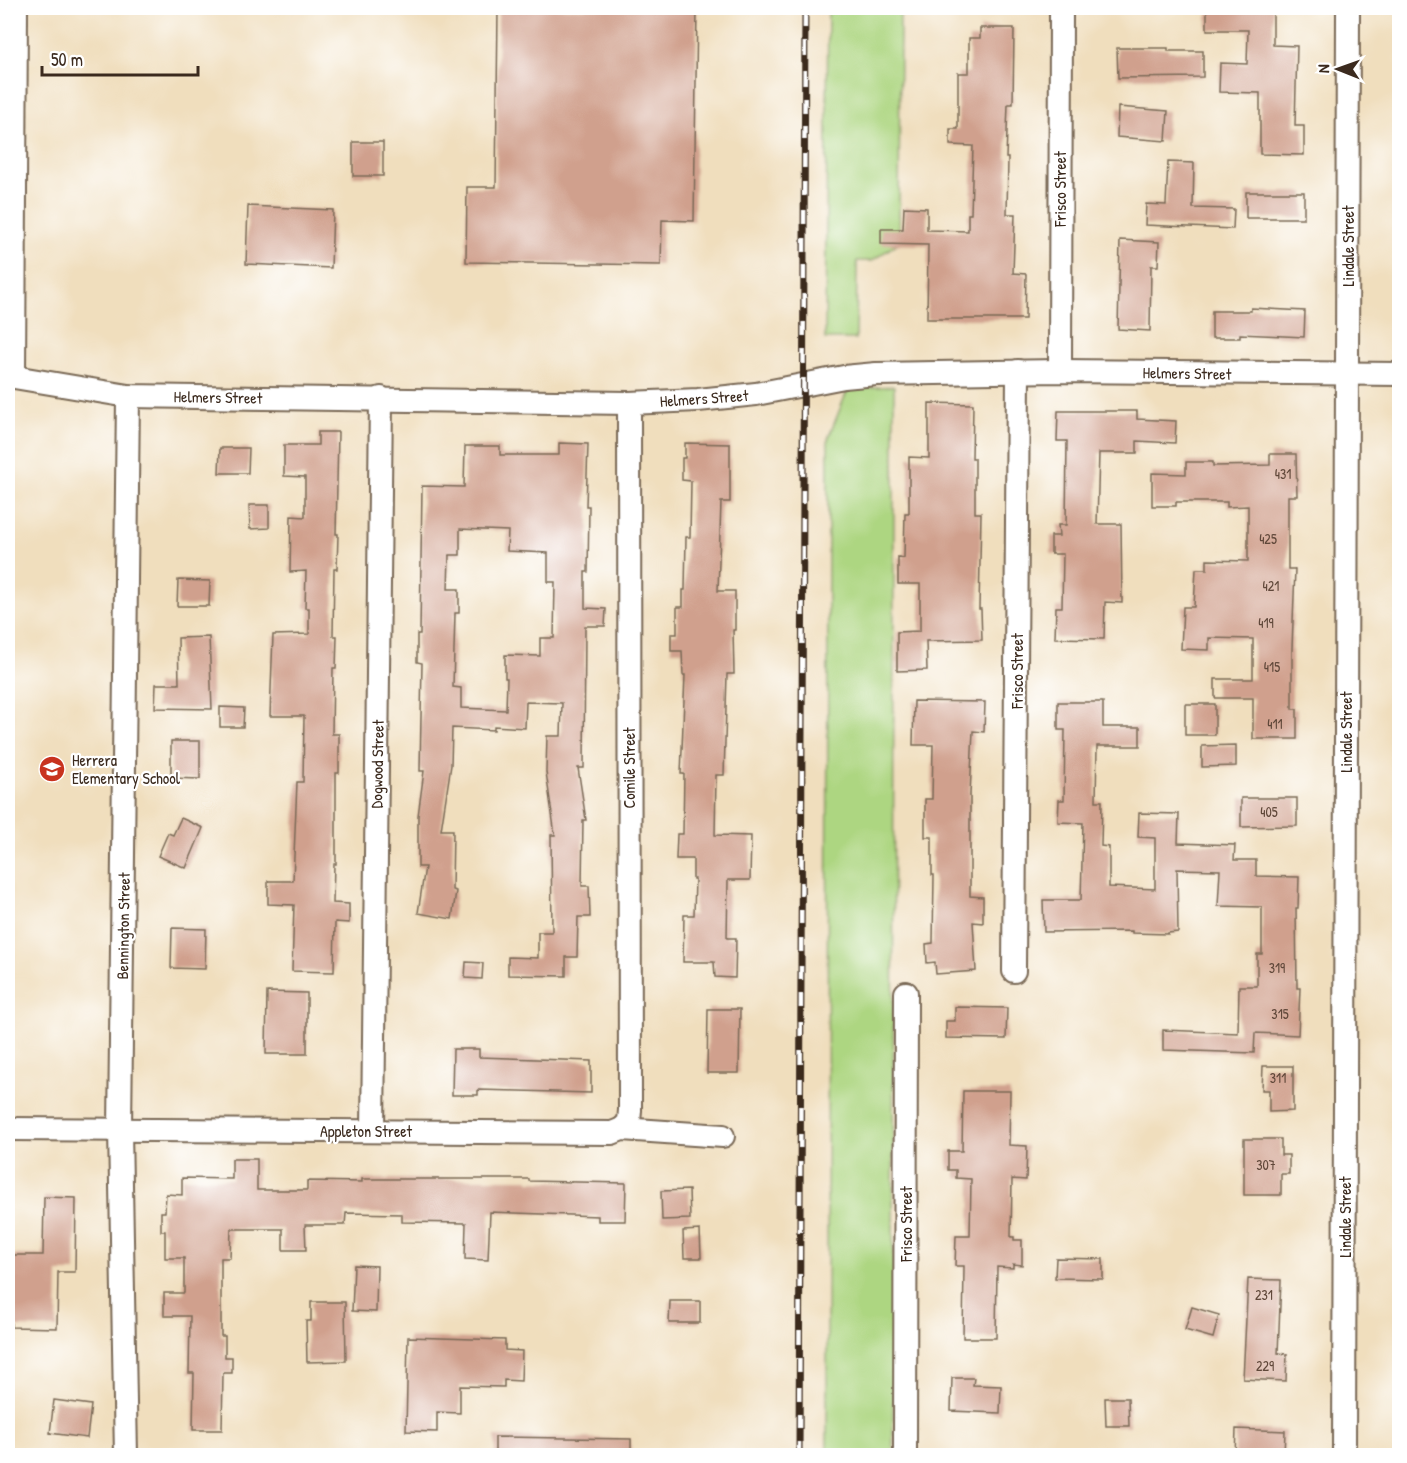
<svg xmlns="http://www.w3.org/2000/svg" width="1407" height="1463" font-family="'Patrick Hand',sans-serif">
	<rect width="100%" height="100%" fill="#fff"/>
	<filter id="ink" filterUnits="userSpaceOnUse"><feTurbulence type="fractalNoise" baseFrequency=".0167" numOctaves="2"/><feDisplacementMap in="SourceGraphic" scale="12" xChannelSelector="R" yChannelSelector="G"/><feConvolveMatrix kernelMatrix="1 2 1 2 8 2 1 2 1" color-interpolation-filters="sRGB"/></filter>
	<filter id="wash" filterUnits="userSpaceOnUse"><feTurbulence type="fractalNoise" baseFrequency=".008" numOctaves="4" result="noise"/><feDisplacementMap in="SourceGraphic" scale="24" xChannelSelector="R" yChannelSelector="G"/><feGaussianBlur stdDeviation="1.35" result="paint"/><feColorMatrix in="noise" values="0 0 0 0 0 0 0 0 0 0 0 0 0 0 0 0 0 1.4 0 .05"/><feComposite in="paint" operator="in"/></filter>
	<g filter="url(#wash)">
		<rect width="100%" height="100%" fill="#f0debd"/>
		<g fill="#add681" stroke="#748050" stroke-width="1.5">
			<polygon points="828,8 900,8 899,242 872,261 857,261 856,339 825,339"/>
			<polygon points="894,386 893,1455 827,1455 828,439 848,389"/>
		</g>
		<g id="blocks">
			<g fill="#d0a08d" fill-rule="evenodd">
				<polygon points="498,8 697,8 694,221 662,220 661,265 466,262 467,187 496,187"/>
				<polygon points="1207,8 1273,8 1273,45 1297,46 1295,126 1304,126 1304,155 1260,154 1260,93 1219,92 1220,63 1247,64 1248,30 1207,30"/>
				<polygon points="980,28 1014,28 1013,104 1008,104 1006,158 1008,158 1007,214 1015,214 1013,273 1026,274 1025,319 927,319 928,245 881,244 881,229 903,229 904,207 927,208 927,230 968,231 968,214 971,214 973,146 950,145 950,129 958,129 958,73 969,73 969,38 980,38"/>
				<polygon points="1117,48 1168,48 1168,51 1203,51 1203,77 1118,78"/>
				<polygon points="1118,107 1168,111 1166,141 1117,137"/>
				<rect x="353" y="142" width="30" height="34"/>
				<polygon points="1168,162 1194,163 1193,208 1234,209 1233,229 1145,225 1146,204 1166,205"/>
				<rect x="1246" y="192" width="58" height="26"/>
				<polygon points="248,206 333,210 331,268 246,264"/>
				<polygon points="1120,240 1159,242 1158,266 1151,266 1150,331 1118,329"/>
				<polygon points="1251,308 1305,311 1304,337 1240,334 1240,338 1212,338 1212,311 1251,311"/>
				<polygon points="929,403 973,404 972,458 975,458 975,513 981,513 979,609 981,609 982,640 926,641 927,670 897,671 897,632 920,631 920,584 898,584 898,557 904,558 905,513 909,513 909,457 929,458"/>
				<polygon points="1058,411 1137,411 1137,419 1176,421 1175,443 1137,441 1137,453 1099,453 1097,524 1121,524 1122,603 1105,602 1104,639 1055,638 1056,607 1062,607 1063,554 1051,554 1051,536 1059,536 1058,525 1066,525 1067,441 1057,441"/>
				<polygon points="318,432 338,432 336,534 338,534 337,569 334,569 333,636 337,636 336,668 333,668 332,734 339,734 339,773 336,773 336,864 334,864 333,903 349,904 349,923 335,922 334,972 292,971 294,905 268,904 268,881 293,881 297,782 303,782 304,716 270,716 273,635 309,634 309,608 305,608 306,571 290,572 291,516 305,517 305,477 284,476 284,445 318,445"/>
				<path d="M559,443L588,444L586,506H589L588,572H585V608L606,609L605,626H585L584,768H578L586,820H583L582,886H589L590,917H578L577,957H566V976L508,975V957L538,958V932H552L551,835H555L546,772L547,736H561L562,703L526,702L525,728L494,726V730L452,728L451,765L441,830H453L452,890L456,891L452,919L418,913L425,867H418V816L424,771H420L422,663L417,662V634H420L422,486L464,487L465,446H500V455H559ZM460,529L508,531L507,551L548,553V582H555L554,638H540V656L505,655V678H507L506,710L461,708V688L453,687L455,613H459V589H448L449,555H460Z"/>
				<polygon points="685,443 730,444 730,502 721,502 718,591 735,591 735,630 733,630 734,674 727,674 724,775 716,775 715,835 751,836 750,880 728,880 727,938 736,938 735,978 715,977 714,962 683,962 684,915 694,915 695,879 693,879 693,859 676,859 677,834 683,834 684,774 681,774 685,675 683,675 682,651 671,651 671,634 677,634 677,607 683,607 683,590 685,590 686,537 690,537 691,481 682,480 682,458 685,458"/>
				<polygon points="220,448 249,448 248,473 219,473"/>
				<polygon points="1270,454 1296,454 1297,496 1288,496 1288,569 1295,569 1292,648 1292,709 1297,709 1297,739 1253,739 1253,698 1215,698 1215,679 1253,679 1253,639 1209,638 1209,650 1181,649 1183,607 1194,607 1196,569 1207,569 1207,560 1248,561 1248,506 1227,507 1227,502 1176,502 1176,506 1152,506 1152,473 1186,474 1186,462 1213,462 1213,466 1270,465"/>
				<polygon points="249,505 269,505 269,528 250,529"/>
				<polygon points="178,580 210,581 209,606 177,606"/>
				<polygon points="209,637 212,709 155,708 156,684 179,684 178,638"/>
				<polygon points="914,701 985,702 984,732 973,731 970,794 970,896 983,897 983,923 973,922 976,971 936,974 935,962 927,963 926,944 933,943 934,875 932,875 932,837 925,837 925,799 932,799 933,745 913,745"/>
				<polygon points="1058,702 1103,702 1103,727 1140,727 1140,746 1097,746 1096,801 1102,801 1101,846 1109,847 1109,887 1155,889 1155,838 1138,837 1139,813 1179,814 1178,843 1235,845 1234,860 1256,860 1256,876 1299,877 1298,908 1296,908 1297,988 1300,988 1298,1035 1255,1033 1254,1053 1163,1050 1163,1030 1238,1033 1239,986 1257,986 1257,954 1262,954 1262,907 1218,906 1220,870 1177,869 1178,932 1168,933 1168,934 1132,933 1132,931 1044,932 1043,900 1081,900 1083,823 1058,822 1059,800 1064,800 1065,730 1058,730"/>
				<rect x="1185" y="704" width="30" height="31"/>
				<polygon points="220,707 244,708 243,727 220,727"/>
				<polygon points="171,741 200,741 200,779 171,778"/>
				<polygon points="1236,745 1236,766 1202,767 1202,746"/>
				<polygon points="1241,798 1297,798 1297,826 1241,827"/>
				<polygon points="181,818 203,828 186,868 158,856 168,833 173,835"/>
				<polygon points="172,928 206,929 205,969 171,968"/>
				<polygon points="466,962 483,963 482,979 465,978"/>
				<polygon points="267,992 307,993 307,1054 266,1054"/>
				<polygon points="955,1007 1007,1008 1006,1039 946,1038 946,1021 955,1021"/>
				<polygon points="708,1009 740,1009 739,1073 707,1073"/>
				<polygon points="453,1049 479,1049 479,1057 591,1061 591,1093 478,1090 478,1095 452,1095"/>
				<polygon points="1263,1066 1293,1066 1293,1111 1269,1112 1269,1090 1262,1090"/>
				<polygon points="963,1091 1010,1091 1009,1145 1027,1146 1026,1180 1012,1179 1011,1237 1014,1237 1014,1240 1022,1240 1022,1265 1013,1264 1013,1268 997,1267 996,1338 963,1338 964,1266 955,1266 956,1236 970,1236 971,1179 956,1178 956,1170 948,1170 948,1151 962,1151"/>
				<polygon points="1244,1139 1281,1139 1281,1155 1289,1155 1289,1174 1281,1174 1281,1195 1244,1195"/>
				<polygon points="232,1159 257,1159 257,1190 307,1190 307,1181 362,1182 362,1179 529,1179 529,1181 626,1183 625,1221 598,1221 598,1216 490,1212 488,1260 465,1259 466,1223 402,1222 402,1214 346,1213 345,1225 305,1225 306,1250 283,1250 283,1229 231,1229 230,1258 221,1258 221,1336 225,1336 225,1357 232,1357 232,1373 223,1373 222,1430 193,1430 194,1373 189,1373 190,1316 164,1316 164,1293 184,1293 184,1258 165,1258 165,1231 161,1231 161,1212 165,1212 166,1194 182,1195 182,1178 232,1179"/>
				<polygon points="689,1190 690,1219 662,1220 661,1191"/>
				<polygon points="44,1197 76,1198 75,1272 58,1272 57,1328 11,1327 12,1281 8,1281 8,1255 43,1255"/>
				<polygon points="700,1230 701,1258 684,1258 683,1231"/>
				<polygon points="1056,1258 1103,1259 1103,1279 1055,1278"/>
				<polygon points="354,1265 377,1266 376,1312 352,1311"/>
				<polygon points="1248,1279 1281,1280 1278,1353 1287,1354 1286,1381 1243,1379"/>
				<polygon points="670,1301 700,1301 700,1323 669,1323"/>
				<polygon points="311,1302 345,1302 346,1361 307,1362 306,1321 311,1321"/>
				<polygon points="1192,1307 1219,1315 1213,1338 1185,1330"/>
				<polygon points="408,1337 505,1340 505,1350 522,1351 521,1381 504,1380 504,1387 460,1386 460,1413 437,1412 437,1432 406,1431"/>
				<polygon points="952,1378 974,1378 973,1385 1001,1386 1000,1413 951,1411"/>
				<polygon points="1105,1398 1128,1398 1129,1426 1106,1426"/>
				<polygon points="54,1400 91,1405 87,1438 50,1433"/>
				<polygon points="1236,1429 1285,1431 1284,1455 1235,1455"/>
				<polygon points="495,1437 631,1439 631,1455 495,1455"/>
			</g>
		</g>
	</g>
	<g filter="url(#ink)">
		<use href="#blocks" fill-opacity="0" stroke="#7a6956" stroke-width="1.5"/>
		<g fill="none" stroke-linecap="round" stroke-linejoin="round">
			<defs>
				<g id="minor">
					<polyline points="1060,371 1061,8"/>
					<polyline points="8,376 128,396 629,403 698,400 756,394 844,377 876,374 1060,371 1400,374"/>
					<polyline points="14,376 16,8"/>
					<polyline points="1014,971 1018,371"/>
					<polyline points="8,1129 612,1133 622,1129 723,1136"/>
					<polyline points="622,1129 629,1122 630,1110 629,403"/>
					<polyline points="373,1131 381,398"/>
					<polyline points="126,1456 120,1130 128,396"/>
					<polyline points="905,1456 906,993"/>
					<polyline points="1344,1456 1348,8"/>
				</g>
			</defs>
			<use href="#minor" stroke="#7a6956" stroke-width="26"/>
			<use href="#minor" stroke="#fff" stroke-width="22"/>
			<defs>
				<polyline id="rail" points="799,1456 805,8"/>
			</defs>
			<use href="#rail" stroke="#3b2a1e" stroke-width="7"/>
			<use href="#rail" stroke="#fff" stroke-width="4.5" stroke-dasharray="14" stroke-linecap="butt"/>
		</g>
	</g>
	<defs>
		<symbol id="school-disc" viewBox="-11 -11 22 22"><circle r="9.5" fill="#c8321e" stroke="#fff"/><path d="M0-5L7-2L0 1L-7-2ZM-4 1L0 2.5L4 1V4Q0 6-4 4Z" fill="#fff"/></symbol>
	</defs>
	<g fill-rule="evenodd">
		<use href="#school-disc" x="37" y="754" width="30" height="30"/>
	</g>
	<g text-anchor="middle" stroke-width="4.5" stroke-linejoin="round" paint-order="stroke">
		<g font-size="14" fill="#60483a">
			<text x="1283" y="479">431</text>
			<text x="1268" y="544">425</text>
			<text x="1271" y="591">421</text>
			<text x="1266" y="628">419</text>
			<text x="1272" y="672">415</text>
			<text x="1275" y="729">411</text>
			<text x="1269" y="817">405</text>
			<text x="1277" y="973">319</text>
			<text x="1280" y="1019">315</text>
			<text x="1278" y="1083">311</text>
			<text x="1266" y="1170">307</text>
			<text x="1264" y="1300">231</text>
			<text x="1265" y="1371">229</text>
		</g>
		<g font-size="16" fill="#3b2a1e" stroke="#fff">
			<text transform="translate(1060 189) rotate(-90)" y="6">Frisco Street</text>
			<text transform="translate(1348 246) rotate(-90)" y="6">Lindale Street</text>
			<text transform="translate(1187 373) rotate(1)" y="6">Helmers Street</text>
			<text transform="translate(218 397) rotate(1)" y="6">Helmers Street</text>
			<text transform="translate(704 398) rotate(-4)" y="6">Helmers Street</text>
			<text transform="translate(1017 671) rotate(-90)" y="6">Frisco Street</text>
			<text transform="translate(1346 732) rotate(-90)" y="6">Lindale Street</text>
			<text transform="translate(377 764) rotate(-89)" y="6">Dogwood Street</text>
			<text transform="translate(629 768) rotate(-90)" y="6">Comile Street</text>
			<text transform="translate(123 926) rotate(-89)" y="6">Bennington Street</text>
			<text x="366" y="1137">Appleton Street</text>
			<text transform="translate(1345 1217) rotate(-90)" y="6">Lindale Street</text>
			<text transform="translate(906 1224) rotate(-90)" y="6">Frisco Street</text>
		</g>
		<g font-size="16" fill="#3b2a1e" stroke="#fff" text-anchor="start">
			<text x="72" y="766">Herrera<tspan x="72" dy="18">Elementary School</tspan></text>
		</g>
	</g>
	<rect width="1407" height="1463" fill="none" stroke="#fff" stroke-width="30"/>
	<g transform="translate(1338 69) rotate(271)" stroke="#ffffff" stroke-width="4.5" paint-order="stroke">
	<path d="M0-4.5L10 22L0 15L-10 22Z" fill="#3b2a1e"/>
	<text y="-9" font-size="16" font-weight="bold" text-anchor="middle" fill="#3b2a1e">N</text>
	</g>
	<path d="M42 66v9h156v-9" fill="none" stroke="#3b2a1e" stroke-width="3"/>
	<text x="51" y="66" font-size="18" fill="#3b2a1e" stroke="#ffffff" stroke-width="4.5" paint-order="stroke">50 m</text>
</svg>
